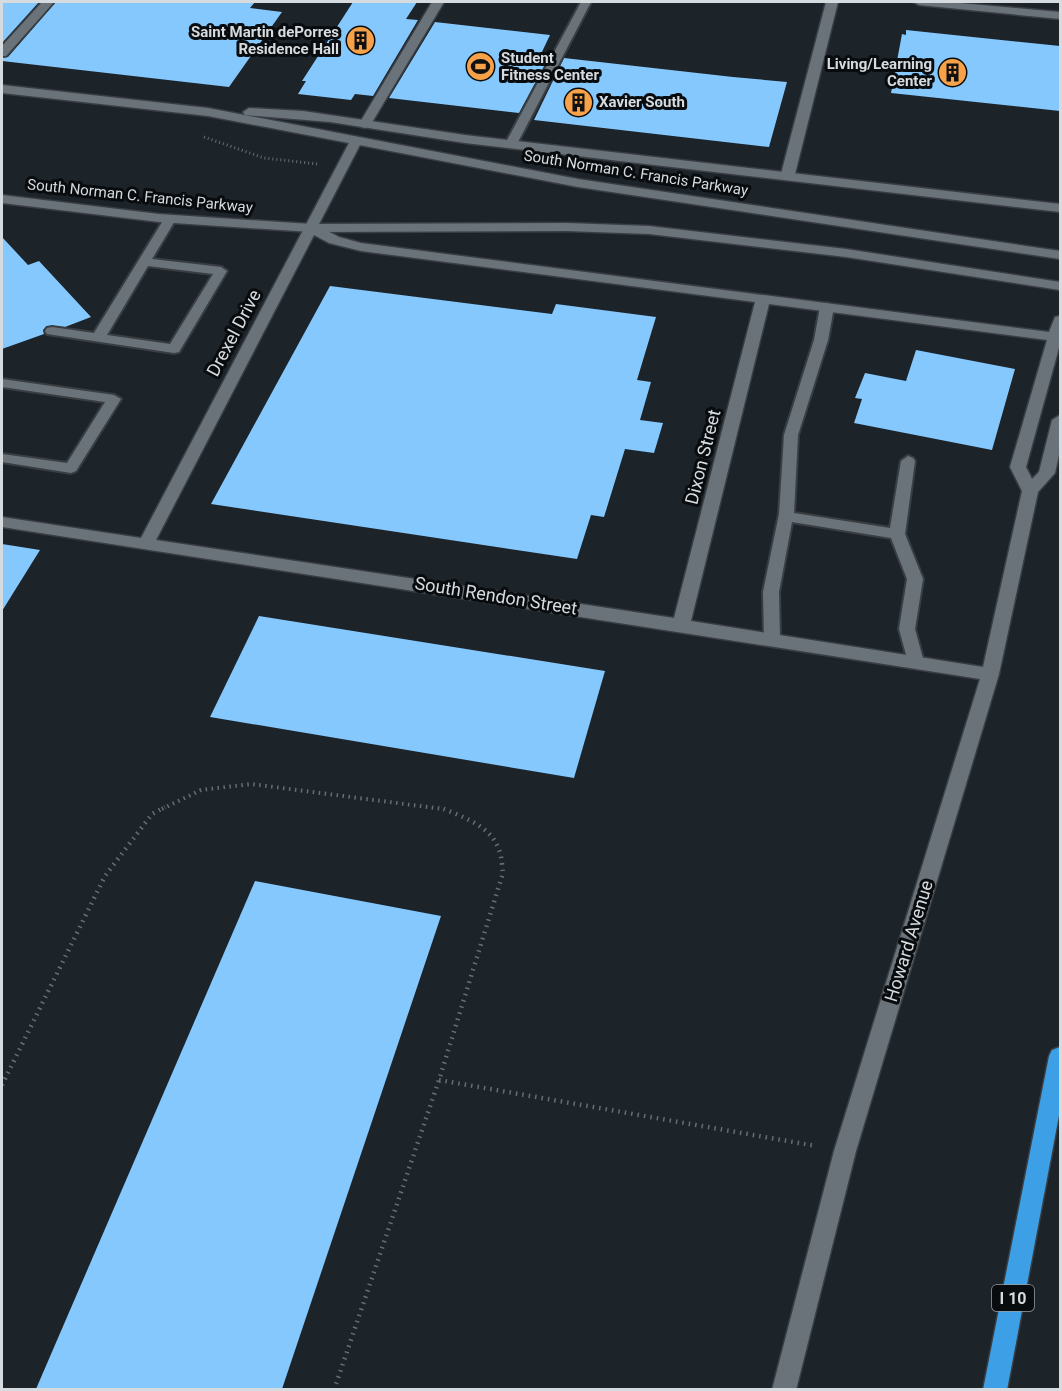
<svg xmlns="http://www.w3.org/2000/svg" width="1062" height="1391" font-family="Roboto,sans-serif">
	<rect width="100%" height="100%" fill="#1c2329"/>
	<g fill="#85c8fe">
		<polygon points="2,2 39,2 2,43"/>
		<polygon points="56,2 255,2 250,8 282,12 229,87 2,61 2,58 8,57"/>
		<polygon points="353,2 417,2 406,19 418,20 373,96 355,94 351,100 298,94 306,81 302,81"/>
		<polygon points="435,22 550,35 540,56 549,57 519,113 389,98"/>
		<polygon points="906,30 1060,46 1060,111 891,93 902,34 906,35"/>
		<polygon points="564,58 733,77 787,82 769,147 534,120"/>
		<polygon points="2,237 28,265 39,261 91,317 65,327 47,326 43,330 44,334 2,349"/>
		<polygon points="330,286 552,314 556,304 656,317 637,380 651,382 640,420 663,423 654,453 625,449 604,517 591,515 577,559 211,504"/>
		<polygon points="916,350 1015,369 992,450 854,423 862,399 855,398 865,373 906,381"/>
		<polygon points="2,544 40,550 2,611"/>
		<polygon points="259,616 605,671 574,778 210,717"/>
		<polygon points="255,881 441,916 282,1389 36,1389"/>
	</g>
	<g fill="none" stroke-linecap="round" stroke-linejoin="round">
		<defs>
			<g id="lane">
				<polygon points="581,2 591,2 517,144 511,148 507,147 505,144"/>
				<path d="M170,215L176,219L152,259L221,267L227,271L179,352L174,353L47,334L45,331L47,328L52,327L94,333L164,219ZM148,266L213,274L170,344L107,335Z"/>
				<polygon points="827,303 834,307 828,340 798,435 794,513 890,528 901,461 908,456 913,458 915,461 905,534 923,579 915,629 924,662 922,666 910,666 908,662 899,629 907,579 891,538 792,522 779,592 780,639 778,643 766,643 764,639 763,592 779,514 784,435 814,340 820,307"/>
				<polygon points="2,379 114,395 121,399 76,471 71,473 2,462 2,454 67,463 105,402 2,387"/>
			</g>
			<g id="street">
				<polygon points="42,2 54,2 6,56 2,56 2,46"/>
				<polygon points="432,2 444,2 371,124 365,128 361,127 359,124"/>
				<polygon points="826,2 838,2 795,174 788,178 781,174"/>
				<polygon points="913,2 949,2 1060,12 1060,19 919,5"/>
				<path d="M356,137L362,141L318,226L339,237L361,243L1049,332L1055,317L1060,316V344L1026,467L1032,479L1039,472L1052,420L1060,415V450L1055,473L1038,492L999,674L856,1151L796,1390H772L834,1151L980,679L2,527V517L141,538L350,141ZM314,235L329,243L361,251L755,302L674,618L156,540ZM769,304L1047,340L1010,467L1022,491L983,667L691,621Z"/>
			</g>
			<g id="secondary">
				<polygon points="2,85 208,108 578,179 1060,251 1060,259 578,187 208,116 2,93"/>
				<polygon points="249,108 303,111 465,135 1060,204 1060,212 465,143 330,122 245,115 243,112"/>
				<polygon points="2,195 159,214 311,224 567,223 649,226 846,249 1060,282 1060,290 846,257 649,234 567,231 311,232 159,222 2,203"/>
			</g>
			<polygon id="highway" points="1060,1047 1060,1110 1007,1390 983,1390 1049,1056 1052,1050"/>
		</defs>
		<use href="#lane" stroke="#393e43" stroke-width="4"/>
		<use href="#street" stroke="#393e43" stroke-width="3"/>
		<use href="#secondary" stroke="#393e43" stroke-width="3"/>
		<use href="#highway" stroke="#393e43" stroke-width="3"/>
		<polyline stroke="#686e74" stroke-width="3" stroke-dasharray="1 3" stroke-linecap="butt" points="204,137 264,158 318,164"/>
		<polyline stroke="#686e74" stroke-width="4" stroke-dasharray="1.5 4.5" stroke-linecap="butt" points="162,809 201,790 251,784 443,809"/>
		<g stroke="#686e74" stroke-width="4.5" stroke-dasharray="1.5 5" stroke-linecap="butt">
			<polyline points="439,1080 816,1146"/>
			<polyline points="2,1085 105,876 152,814 165,807"/>
			<path d="M334,1390L439,1080L503,873C502,866 502,857 499,850C491,825 460,816 439,807"/>
		</g>
		<use href="#lane" fill="#6b737a" fill-rule="evenodd"/>
		<use href="#street" fill="#6b737a" fill-rule="evenodd"/>
		<use href="#secondary" fill="#6b737a" fill-rule="evenodd"/>
		<use href="#highway" fill="#3da0e7" fill-rule="evenodd"/>
	</g>
	<defs>
		<symbol id="building-disc" viewBox="-11 -11 22 22"><circle r="9.5" fill="#f7a148" stroke="#090c0f"/><path d="M-4-6H4V6H1V3H-1V6H-4ZM-2.5-4.3h1.7v1.8h-1.7ZM.8-4.3h1.7v1.8H.8ZM-2.5-1h1.7V.8h-1.7ZM.8-1h1.7V.8H.8Z" fill="#111"/></symbol>
		<symbol id="stadium-disc" viewBox="-11 -11 22 22"><circle r="9.5" fill="#f7a148" stroke="#090c0f"/><path d="M0-5a6.5 5 0 1 0 0 10a6.5 5 0 1 0 0-10ZM-3.5-1.8h7v3.6h-7Z" fill="#111"/></symbol>
	</defs>
	<g fill-rule="evenodd">
		<use href="#building-disc" x="344" y="24" width="33" height="33"/>
		<use href="#stadium-disc" x="464" y="50" width="33" height="33"/>
		<use href="#building-disc" x="936" y="56" width="33" height="33"/>
		<use href="#building-disc" x="562" y="86" width="33" height="33"/>
	</g>
	<g text-anchor="middle" stroke-width="6" stroke-linejoin="round" paint-order="stroke">
		<g font-size="15" font-weight="bold" fill="#d6dbdf" stroke="#090c0f" text-anchor="end">
			<text x="339" y="37">Saint Martin dePorres<tspan x="339" dy="17">Residence Hall</tspan></text>
			<text x="501" y="63" text-anchor="start">Student<tspan x="501" dy="17">Fitness Center</tspan></text>
			<text x="932" y="69">Living/Learning<tspan x="932" dy="17">Center</tspan></text>
			<text x="599" y="107" text-anchor="start">Xavier South</text>
		</g>
		<g font-size="15" fill="#d6dbdf" stroke="#090c0f">
			<text transform="translate(636 173) rotate(9)" y="5">South Norman C. Francis Parkway</text>
			<text transform="translate(140 196) rotate(6)" y="5">South Norman C. Francis Parkway</text>
		</g>
		<rect fill="#090c0f" stroke="#989da1" stroke-width="1.5" x="992" y="1285" width="42" height="26" rx="4.5"/>
		<g font-size="16" font-weight="bold" fill="#d6dbdf">
			<text x="1013" y="1304">I 10</text>
		</g>
		<g font-size="18" fill="#d6dbdf" stroke="#090c0f">
			<text transform="translate(234 333) rotate(-62)" y="6">Drexel Drive</text>
			<text transform="translate(703 457) rotate(-76)" y="6">Dixon Street</text>
			<text transform="translate(496 596) rotate(9)" y="6">South Rendon Street</text>
			<text transform="translate(909 941) rotate(-73)" y="6">Howard Avenue</text>
		</g>
	</g>
	<rect width="1062" height="1391" fill="none" stroke="#d6dbdf" stroke-width="6"/>
</svg>
